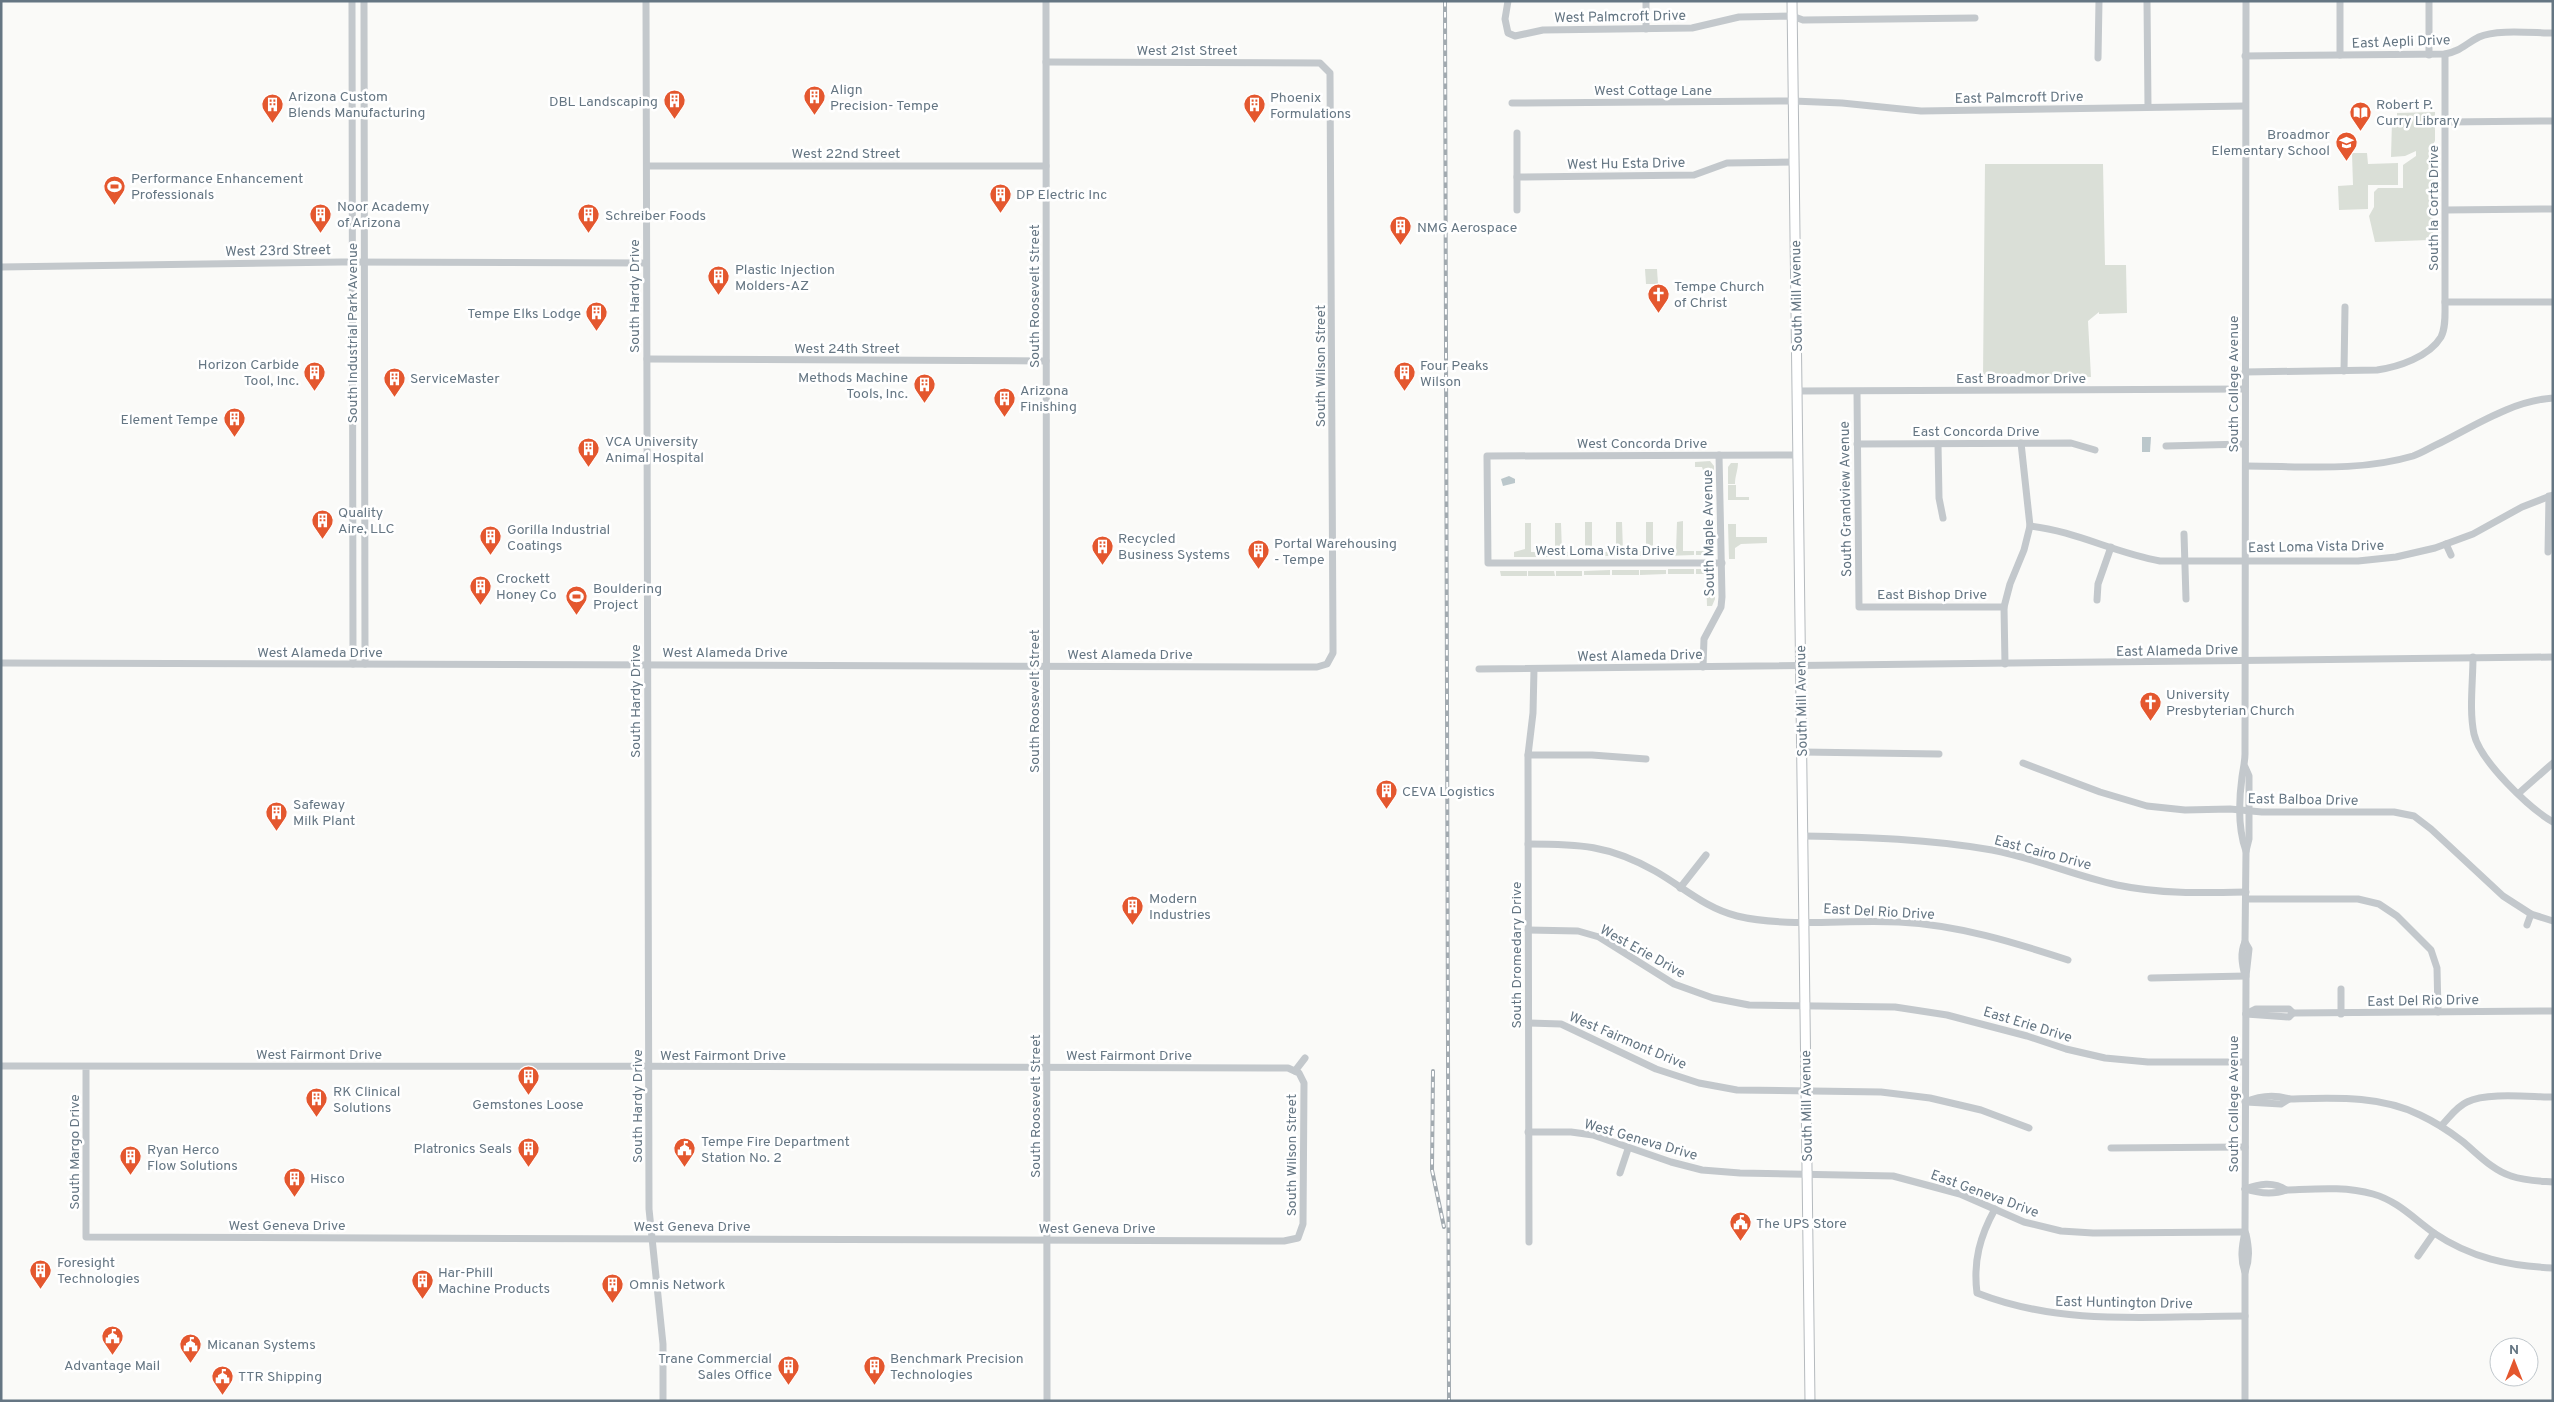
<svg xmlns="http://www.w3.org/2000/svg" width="2554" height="1402" font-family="Overpass,sans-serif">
	<rect width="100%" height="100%" fill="#fafaf8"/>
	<g fill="#dadfd7">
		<polygon points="2435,112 2435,141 2429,151 2429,169 2434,180 2433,238 2429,240 2375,242 2369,216 2374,207 2374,192 2378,188 2403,188 2403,165 2416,156 2416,151 2405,156 2391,157 2392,121 2397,121 2397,113"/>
		<polygon points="2352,153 2367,153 2368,164 2398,163 2398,185 2368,185 2368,209 2339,210 2338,186 2353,185"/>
		<polygon points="1985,164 2103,164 2105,265 2126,265 2127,313 2099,314 2099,312 2088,321 2091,377 1983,377"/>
		<polygon points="1645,269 1657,269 1658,284 1646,284"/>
		<polygon points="1710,461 1714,466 1714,497 1707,497 1707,470 1703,470 1702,467 1695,467 1695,462"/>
		<path d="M1731,463H1738C1738,470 1735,476 1735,484H1728V467Z"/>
		<polygon points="1728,485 1736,485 1736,497 1749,497 1749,500 1728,500"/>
		<polygon points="1683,521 1683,551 1694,551 1694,555 1665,556 1665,551 1676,551 1677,522"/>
		<polygon points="1707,521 1714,521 1714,552 1711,555 1696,555 1696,551 1706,551 1707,547"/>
		<polygon points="1585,522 1592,522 1592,552 1603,552 1603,556 1575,557 1575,552 1585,551"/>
		<polygon points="1616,522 1622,522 1623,551 1633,552 1634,556 1605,556 1605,552 1616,551"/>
		<polygon points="1646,522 1653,522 1653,551 1664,551 1664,556 1635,556 1635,551 1646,551"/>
		<polygon points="1525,523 1531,523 1531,552 1542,552 1542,557 1514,557 1514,552 1525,549"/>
		<polygon points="1555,523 1561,523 1562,552 1573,552 1573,556 1544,557 1544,552 1555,552"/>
		<polygon points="1728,524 1736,524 1736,537 1767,537 1767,543 1741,544 1735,548 1735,559 1729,559"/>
		<rect x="1668" y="569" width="26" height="5"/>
		<polygon points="1696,569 1711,569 1714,572 1715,599 1712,606 1707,606 1706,574 1696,574"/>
		<polygon points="1610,570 1610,575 1584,575 1584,571"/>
		<rect x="1612" y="570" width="27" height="5"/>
		<polygon points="1640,570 1666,570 1666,574 1640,575"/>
		<polygon points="1500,571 1527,571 1527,576 1501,576"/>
		<polygon points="1528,571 1554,571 1555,576 1528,576"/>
		<rect x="1556" y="571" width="26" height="5"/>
	</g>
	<g fill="#bbc7cb">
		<polygon points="2142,437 2151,437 2150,452 2142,452"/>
		<polygon points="1509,476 1515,479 1515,483 1503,486 1501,479"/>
	</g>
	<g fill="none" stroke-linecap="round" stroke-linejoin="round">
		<defs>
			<polyline id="major" points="1792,1 1810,1401"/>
		</defs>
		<use href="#major" stroke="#b5babe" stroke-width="11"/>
		<g stroke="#c3c8cc" stroke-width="7">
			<polyline points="352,1 353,664"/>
			<polyline points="364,1 365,664"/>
			<polyline points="646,1 649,1209 663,1344 663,1401"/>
			<polyline points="1046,1 1047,1401"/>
			<polyline points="1508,1 1505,19 1508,33 1515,36 1543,30 1692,28 1739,17 1792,16 1803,20 1975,18"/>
			<polyline points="1646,1 1646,29"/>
			<polyline points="2147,1 2148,107"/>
			<path d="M2246,1L2245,754C2245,762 2243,769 2242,777C2239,799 2238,829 2246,851"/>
			<polyline points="2340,1 2340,55"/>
			<polyline points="2429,55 2429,1"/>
			<path d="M2245,56L2445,54C2461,51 2465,44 2479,37C2496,29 2533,33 2553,33"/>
			<polyline points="2098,58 2099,1"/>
			<polyline points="1512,103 1793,101 1842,103 1921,111 2245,106"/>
			<polyline points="2446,122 2553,121"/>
			<polyline points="1517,133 1517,210"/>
			<polyline points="647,166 1046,166"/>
			<polyline points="1517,177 1694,175 1727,163 1794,162"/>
			<polyline points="2446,210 2553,209"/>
			<polyline points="1,267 342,262 646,263"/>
			<polyline points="2445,302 2553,302"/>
			<polyline points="647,359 1046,361"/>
			<polyline points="2344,371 2345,307"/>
			<path d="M2245,372L2377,370C2398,367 2429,357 2441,337C2446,327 2445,314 2445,302V54"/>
			<polyline points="1797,391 2245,389"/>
			<polyline points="1857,392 1859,607 2004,607"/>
			<polyline points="1857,444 2071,443 2095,450"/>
			<polyline points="1938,444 1939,498 1943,518"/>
			<polyline points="2166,446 2245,444"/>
			<path d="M2246,466C2301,466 2359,472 2413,456C2422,453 2431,447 2440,443C2476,425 2512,401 2553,398"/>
			<path d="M2030,526C2075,531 2115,553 2160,561H2358L2396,557L2435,548L2473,534L2522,507L2553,495"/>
			<polyline points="2184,534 2186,599"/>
			<polyline points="2446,544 2451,555"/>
			<polyline points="2548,552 2549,496"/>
			<polyline points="1722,563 1488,563 1487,456 1798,455"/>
			<polyline points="2097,600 2098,584 2111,547"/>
			<path d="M2473,657C2473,682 2469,710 2474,734C2480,761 2529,808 2553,822"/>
			<polyline points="1,663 1300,667 1317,667 1327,664 1333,653 1333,646 1330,73 1320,63 1046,62"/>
			<polyline points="2005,664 2004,607 2010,584 2024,550 2030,526 2021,443"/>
			<polyline points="1703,667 1704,639 1721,607 1722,597 1719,455"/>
			<polyline points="1479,669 2553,657"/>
			<polyline points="1802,752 1939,754"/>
			<polyline points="1528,755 1592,755 1646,759"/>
			<polyline points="2023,763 2100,792 2147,806 2185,810 2230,809 2262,812 2394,812 2414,816 2431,829 2503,896 2531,914 2553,921"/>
			<path d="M2245,767L2249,776V839L2246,851L2245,942C2240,953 2242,964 2245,976"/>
			<polyline points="2519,793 2553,763"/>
			<path d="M1803,836C1867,837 1929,839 1992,850C2035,858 2075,876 2117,885C2160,894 2202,893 2246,892"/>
			<path d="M1528,844C1579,844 1609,845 1655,871C1683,887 1705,908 1737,916C1786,928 1848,919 1899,922C1958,925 2013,942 2068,960"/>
			<polyline points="1680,888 1706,855"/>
			<polyline points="2246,899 2358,899 2379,904 2397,916 2431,950 2437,968 2438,1012"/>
			<polyline points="2527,925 2531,914"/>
			<polyline points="1528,930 1578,931 1599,937 1674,984 1713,998 1749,1005 1895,1007 1947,1015 2027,1036 2066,1049 2105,1058 2148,1062 2245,1062"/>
			<path d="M2245,942L2249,949L2246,976L2245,1232C2242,1246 2240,1259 2245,1272"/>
			<polyline points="2151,978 2246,976"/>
			<polyline points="2341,989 2341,1014"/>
			<polyline points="2246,1014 2289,1017 2293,1013 2553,1011"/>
			<polyline points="2246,1014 2256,1009 2289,1009 2293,1013"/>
			<polyline points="1529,1023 1561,1024 1656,1069 1699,1083 1737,1090 1881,1092 1930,1098 1981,1110 2029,1128"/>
			<path d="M1,1066C430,1067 859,1065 1288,1068L1299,1073L1304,1083L1303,1224L1298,1238L1284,1241L86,1237V1067"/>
			<polyline points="1295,1071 1305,1058"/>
			<path d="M2245,1102C2259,1096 2274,1094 2289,1099C2334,1098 2379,1095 2420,1115C2435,1122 2449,1131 2462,1141C2478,1154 2492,1170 2511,1176C2525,1181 2539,1181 2553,1182"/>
			<polyline points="2246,1102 2281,1104 2289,1099"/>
			<path d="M2441,1126C2449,1118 2456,1107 2467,1102C2487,1092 2530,1097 2553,1097"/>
			<polyline points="1528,1132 1571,1132 1593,1135 1671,1162 1702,1170 1740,1173 1893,1176 1960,1194 2024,1222 2061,1231 2093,1233 2245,1232"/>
			<polyline points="2111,1148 2245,1147"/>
			<polyline points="1620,1173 1628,1149"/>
			<path d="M2245,1189C2258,1193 2273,1195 2286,1190C2315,1189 2345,1186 2373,1194C2398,1201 2414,1219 2434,1233C2471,1258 2509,1266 2553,1268"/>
			<path d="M2245,1189C2259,1184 2273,1181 2286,1190"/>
			<path d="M1995,1209C1980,1236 1973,1261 1977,1293C2064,1327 2152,1316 2245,1316"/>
			<polyline points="1529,1242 1528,755 1533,713 1534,669"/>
			<polyline points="2418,1256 2434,1233"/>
			<path d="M2245,1401V1272C2250,1259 2249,1248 2246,1234"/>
		</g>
		<use href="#major" stroke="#fff" stroke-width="9"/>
		<defs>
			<g id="rail">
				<polyline points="1445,1 1449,1401"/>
				<polyline points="1433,1071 1432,1170 1444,1227"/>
			</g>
		</defs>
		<use href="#rail" stroke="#a2aab0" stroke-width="4"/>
		<use href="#rail" stroke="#fff" stroke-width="2" stroke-dasharray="5.5" stroke-linecap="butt"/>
	</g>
	<defs>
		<symbol id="building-pin" viewBox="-11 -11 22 30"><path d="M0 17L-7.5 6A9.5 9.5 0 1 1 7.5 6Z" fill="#e4572e" stroke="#fff"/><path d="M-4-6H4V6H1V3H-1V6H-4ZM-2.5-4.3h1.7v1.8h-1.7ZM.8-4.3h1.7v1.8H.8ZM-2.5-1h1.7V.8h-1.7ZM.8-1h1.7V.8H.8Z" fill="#fff"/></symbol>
		<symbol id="library-pin" viewBox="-11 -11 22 30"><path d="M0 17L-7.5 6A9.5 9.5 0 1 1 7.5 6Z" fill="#e4572e" stroke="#fff"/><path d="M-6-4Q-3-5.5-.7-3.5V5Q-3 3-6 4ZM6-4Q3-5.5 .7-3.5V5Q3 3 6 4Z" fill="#fff"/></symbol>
		<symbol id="school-pin" viewBox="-11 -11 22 30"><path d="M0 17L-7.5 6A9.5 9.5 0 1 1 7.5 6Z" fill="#e4572e" stroke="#fff"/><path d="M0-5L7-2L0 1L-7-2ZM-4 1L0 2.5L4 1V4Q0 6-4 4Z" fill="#fff"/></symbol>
		<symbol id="stadium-pin" viewBox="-11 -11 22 30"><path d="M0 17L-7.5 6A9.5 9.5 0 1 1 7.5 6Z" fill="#e4572e" stroke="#fff"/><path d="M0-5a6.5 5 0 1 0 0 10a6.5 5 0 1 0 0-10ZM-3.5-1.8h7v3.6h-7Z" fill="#fff"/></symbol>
		<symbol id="church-pin" viewBox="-11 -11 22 30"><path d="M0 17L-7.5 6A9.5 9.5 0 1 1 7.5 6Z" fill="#e4572e" stroke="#fff"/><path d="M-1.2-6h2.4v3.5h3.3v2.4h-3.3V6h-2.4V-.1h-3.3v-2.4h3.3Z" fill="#fff"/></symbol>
		<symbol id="civic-pin" viewBox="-11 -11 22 30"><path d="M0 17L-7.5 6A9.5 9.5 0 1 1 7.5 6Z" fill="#e4572e" stroke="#fff"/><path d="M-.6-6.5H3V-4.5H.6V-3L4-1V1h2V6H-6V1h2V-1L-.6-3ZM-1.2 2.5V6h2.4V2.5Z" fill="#fff"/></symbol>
	</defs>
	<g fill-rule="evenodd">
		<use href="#building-pin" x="802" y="84" width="25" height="34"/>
		<use href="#building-pin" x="662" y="88" width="25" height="34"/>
		<use href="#building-pin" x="260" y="92" width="25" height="34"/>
		<use href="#building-pin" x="1242" y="92" width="25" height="34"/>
		<use href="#library-pin" x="2348" y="100" width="25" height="34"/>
		<use href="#school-pin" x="2334" y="130" width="25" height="34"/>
		<use href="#stadium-pin" x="102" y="174" width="25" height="34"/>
		<use href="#building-pin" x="988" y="182" width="25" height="34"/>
		<use href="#building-pin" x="308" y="202" width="25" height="34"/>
		<use href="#building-pin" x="576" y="202" width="25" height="34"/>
		<use href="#building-pin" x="1388" y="214" width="25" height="34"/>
		<use href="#building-pin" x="706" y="264" width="25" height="34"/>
		<use href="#church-pin" x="1646" y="282" width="25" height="34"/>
		<use href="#building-pin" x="584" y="300" width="25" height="34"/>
		<use href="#building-pin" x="302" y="360" width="25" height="34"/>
		<use href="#building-pin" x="1392" y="360" width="25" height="34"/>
		<use href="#building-pin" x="382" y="366" width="25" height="34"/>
		<use href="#building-pin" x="912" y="372" width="25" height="34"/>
		<use href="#building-pin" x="992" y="386" width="25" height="34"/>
		<use href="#building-pin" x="222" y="406" width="25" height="34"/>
		<use href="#building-pin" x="576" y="436" width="25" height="34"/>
		<use href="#building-pin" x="310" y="508" width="25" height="34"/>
		<use href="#building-pin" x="478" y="524" width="25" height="34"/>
		<use href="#building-pin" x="1090" y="534" width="25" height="34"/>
		<use href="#building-pin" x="1246" y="538" width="25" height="34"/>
		<use href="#building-pin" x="468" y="574" width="25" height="34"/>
		<use href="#stadium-pin" x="564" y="584" width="25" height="34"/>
		<use href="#church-pin" x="2138" y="690" width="25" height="34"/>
		<use href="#building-pin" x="1374" y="778" width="25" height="34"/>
		<use href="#building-pin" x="264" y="800" width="25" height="34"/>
		<use href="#building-pin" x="1120" y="894" width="25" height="34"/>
		<use href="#building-pin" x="516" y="1064" width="25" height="34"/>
		<use href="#building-pin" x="304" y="1086" width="25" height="34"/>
		<use href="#building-pin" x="516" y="1136" width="25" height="34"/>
		<use href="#civic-pin" x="672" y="1136" width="25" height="34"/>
		<use href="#building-pin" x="118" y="1144" width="25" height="34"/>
		<use href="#building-pin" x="282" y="1166" width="25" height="34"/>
		<use href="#civic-pin" x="1728" y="1210" width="25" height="34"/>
		<use href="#building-pin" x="28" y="1258" width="25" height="34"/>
		<use href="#building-pin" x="410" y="1268" width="25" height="34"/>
		<use href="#building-pin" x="600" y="1272" width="25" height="34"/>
		<use href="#civic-pin" x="100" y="1324" width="25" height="34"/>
		<use href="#civic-pin" x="178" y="1332" width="25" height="34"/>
		<use href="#building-pin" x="776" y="1354" width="25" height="34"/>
		<use href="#building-pin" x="862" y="1354" width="25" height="34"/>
		<use href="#civic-pin" x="210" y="1364" width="25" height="34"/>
	</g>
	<g text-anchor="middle" stroke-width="5" stroke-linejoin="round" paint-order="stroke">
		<g font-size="14" fill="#657683" stroke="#fff">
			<text transform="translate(1620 16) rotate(-1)" y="5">West Palmcroft Drive</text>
			<text transform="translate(2401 41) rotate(-2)" y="5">East Aepli Drive</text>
			<text x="1187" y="55">West 21st Street</text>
			<text x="1653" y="95">West Cottage Lane</text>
			<text transform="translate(2019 97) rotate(-1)" y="5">East Palmcroft Drive</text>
			<text x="846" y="158">West 22nd Street</text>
			<text transform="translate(1626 163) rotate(-1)" y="5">West Hu Esta Drive</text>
			<text transform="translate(2433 208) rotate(-90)" y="5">South la Corta Drive</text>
			<text transform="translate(278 250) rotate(-1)" y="5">West 23rd Street</text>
			<text transform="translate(634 296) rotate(-90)" y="5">South Hardy Drive</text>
			<text transform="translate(1034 296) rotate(-90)" y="5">South Roosevelt Street</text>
			<text transform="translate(1796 296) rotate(-91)" y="5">South Mill Avenue</text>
			<text transform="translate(352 333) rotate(-90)" y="5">South Industrial Park Avenue</text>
			<text x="847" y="353">West 24th Street</text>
			<text transform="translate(1320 366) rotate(-90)" y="5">South Wilson Street</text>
			<text x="2021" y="383">East Broadmor Drive</text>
			<text transform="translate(2233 384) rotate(-90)" y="5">South College Avenue</text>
			<text x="1976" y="436">East Concorda Drive</text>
			<text x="1642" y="448">West Concorda Drive</text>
			<text transform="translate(1845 499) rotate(-91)" y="5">South Grandview Avenue</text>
			<text transform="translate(1708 533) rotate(-91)" y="5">South Maple Avenue</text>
			<text transform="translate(2316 546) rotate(-1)" y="5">East Loma Vista Drive</text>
			<text x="1605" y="555">West Loma Vista Drive</text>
			<text x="1932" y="599">East Bishop Drive</text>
			<text transform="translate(2177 650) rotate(-1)" y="5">East Alameda Drive</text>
			<text x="320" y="657">West Alameda Drive</text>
			<text x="725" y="657">West Alameda Drive</text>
			<text x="1130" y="659">West Alameda Drive</text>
			<text transform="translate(1640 655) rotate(-1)" y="5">West Alameda Drive</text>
			<text transform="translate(635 701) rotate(-90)" y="5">South Hardy Drive</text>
			<text transform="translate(1034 701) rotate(-90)" y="5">South Roosevelt Street</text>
			<text transform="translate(1801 701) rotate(-91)" y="5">South Mill Avenue</text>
			<text transform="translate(2303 799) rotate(1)" y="5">East Balboa Drive</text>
			<text transform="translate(2043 852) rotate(15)" y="5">East Cairo Drive</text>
			<text transform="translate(1879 911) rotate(3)" y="5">East Del Rio Drive</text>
			<text transform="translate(1643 951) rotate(29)" y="5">West Erie Drive</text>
			<text transform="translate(1516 955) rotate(-90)" y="5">South Dromedary Drive</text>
			<text transform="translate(2423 1000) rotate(-1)" y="5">East Del Rio Drive</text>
			<text transform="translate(2028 1024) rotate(17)" y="5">East Erie Drive</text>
			<text transform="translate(1628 1040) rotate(23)" y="5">West Fairmont Drive</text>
			<text x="319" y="1059">West Fairmont Drive</text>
			<text x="723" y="1060">West Fairmont Drive</text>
			<text x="1129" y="1060">West Fairmont Drive</text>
			<text transform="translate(2233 1104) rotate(-90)" y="5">South College Avenue</text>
			<text transform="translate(637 1106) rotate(-90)" y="5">South Hardy Drive</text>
			<text transform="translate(1035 1106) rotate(-90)" y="5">South Roosevelt Street</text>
			<text transform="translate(1806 1106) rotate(-91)" y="5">South Mill Avenue</text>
			<text transform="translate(1641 1139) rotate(16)" y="5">West Geneva Drive</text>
			<text transform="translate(74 1152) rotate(-90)" y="5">South Margo Drive</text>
			<text transform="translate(1291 1155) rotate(-90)" y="5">South Wilson Street</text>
			<text transform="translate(1985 1193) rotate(20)" y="5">East Geneva Drive</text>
			<text x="287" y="1230">West Geneva Drive</text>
			<text x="692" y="1231">West Geneva Drive</text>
			<text x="1097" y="1233">West Geneva Drive</text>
			<text transform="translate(2124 1302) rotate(1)" y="5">East Huntington Drive</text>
		</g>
		<g font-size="14" fill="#657683" stroke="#fff" text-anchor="start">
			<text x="830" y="94">Align<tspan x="830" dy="16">Precision- Tempe</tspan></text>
			<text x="288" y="101">Arizona Custom<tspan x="288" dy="16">Blends Manufacturing</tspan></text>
			<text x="1270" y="102">Phoenix<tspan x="1270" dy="16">Formulations</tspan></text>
			<text x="658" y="106" text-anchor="end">DBL Landscaping</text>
			<text x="2376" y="109">Robert P.<tspan x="2376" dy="16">Curry Library</tspan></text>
			<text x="2330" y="139" text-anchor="end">Broadmor<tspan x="2330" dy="16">Elementary School</tspan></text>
			<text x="131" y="183">Performance Enhancement<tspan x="131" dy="16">Professionals</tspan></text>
			<text x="1016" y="199">DP Electric Inc</text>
			<text x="337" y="211">Noor Academy<tspan x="337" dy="16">of Arizona</tspan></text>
			<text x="605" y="220">Schreiber Foods</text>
			<text x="1417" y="232">NMG Aerospace</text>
			<text x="735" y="274">Plastic Injection<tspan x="735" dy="16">Molders-AZ</tspan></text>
			<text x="1674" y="291">Tempe Church<tspan x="1674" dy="16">of Christ</tspan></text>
			<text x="581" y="318" text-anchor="end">Tempe Elks Lodge</text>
			<text x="299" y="369" text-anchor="end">Horizon Carbide<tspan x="299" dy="16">Tool, Inc.</tspan></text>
			<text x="1420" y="370">Four Peaks<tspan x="1420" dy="16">Wilson</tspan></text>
			<text x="908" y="382" text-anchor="end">Methods Machine<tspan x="908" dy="16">Tools, Inc.</tspan></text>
			<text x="410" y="383">ServiceMaster</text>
			<text x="1020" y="395">Arizona<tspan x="1020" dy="16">Finishing</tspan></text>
			<text x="218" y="424" text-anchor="end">Element Tempe</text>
			<text x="605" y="446">VCA University<tspan x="605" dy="16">Animal Hospital</tspan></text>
			<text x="338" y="517">Quality<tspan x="338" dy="16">Aire, LLC</tspan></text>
			<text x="507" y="534">Gorilla Industrial<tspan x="507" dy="16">Coatings</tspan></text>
			<text x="1118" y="543">Recycled<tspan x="1118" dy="16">Business Systems</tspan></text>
			<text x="1274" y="548">Portal Warehousing<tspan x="1274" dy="16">- Tempe</tspan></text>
			<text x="496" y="583">Crockett<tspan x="496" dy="16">Honey Co</tspan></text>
			<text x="593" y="593">Bouldering<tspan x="593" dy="16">Project</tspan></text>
			<text x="2166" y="699">University<tspan x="2166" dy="16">Presbyterian Church</tspan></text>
			<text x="1402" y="796">CEVA Logistics</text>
			<text x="293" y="809">Safeway<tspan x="293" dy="16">Milk Plant</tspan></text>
			<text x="1149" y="903">Modern<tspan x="1149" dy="16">Industries</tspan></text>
			<text x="333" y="1096">RK Clinical<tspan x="333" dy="16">Solutions</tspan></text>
			<text x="528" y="1109" text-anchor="middle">Gemstones Loose</text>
			<text x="701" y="1146">Tempe Fire Department<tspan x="701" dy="16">Station No. 2</tspan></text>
			<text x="512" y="1153" text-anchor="end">Platronics Seals</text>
			<text x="147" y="1154">Ryan Herco<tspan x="147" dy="16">Flow Solutions</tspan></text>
			<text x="310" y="1183">Hisco</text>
			<text x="1756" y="1228">The UPS Store</text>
			<text x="57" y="1267">Foresight<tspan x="57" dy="16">Technologies</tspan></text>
			<text x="438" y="1277">Har-Phill<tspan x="438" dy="16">Machine Products</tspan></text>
			<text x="629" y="1289">Omnis Network</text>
			<text x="207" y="1349">Micanan Systems</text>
			<text x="772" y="1363" text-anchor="end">Trane Commercial<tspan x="772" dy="16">Sales Office</tspan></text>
			<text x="890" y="1363">Benchmark Precision<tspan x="890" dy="16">Technologies</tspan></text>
			<text x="112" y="1370" text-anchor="middle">Advantage Mail</text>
			<text x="238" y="1381">TTR Shipping</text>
		</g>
	</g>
	<rect width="2554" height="1402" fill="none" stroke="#657683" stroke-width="5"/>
	<g transform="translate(2514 1362)"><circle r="24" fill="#ffffff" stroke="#c1c8cd"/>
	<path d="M0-4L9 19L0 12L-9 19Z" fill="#e4572e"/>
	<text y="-8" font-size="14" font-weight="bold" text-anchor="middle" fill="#657683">N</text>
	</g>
</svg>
